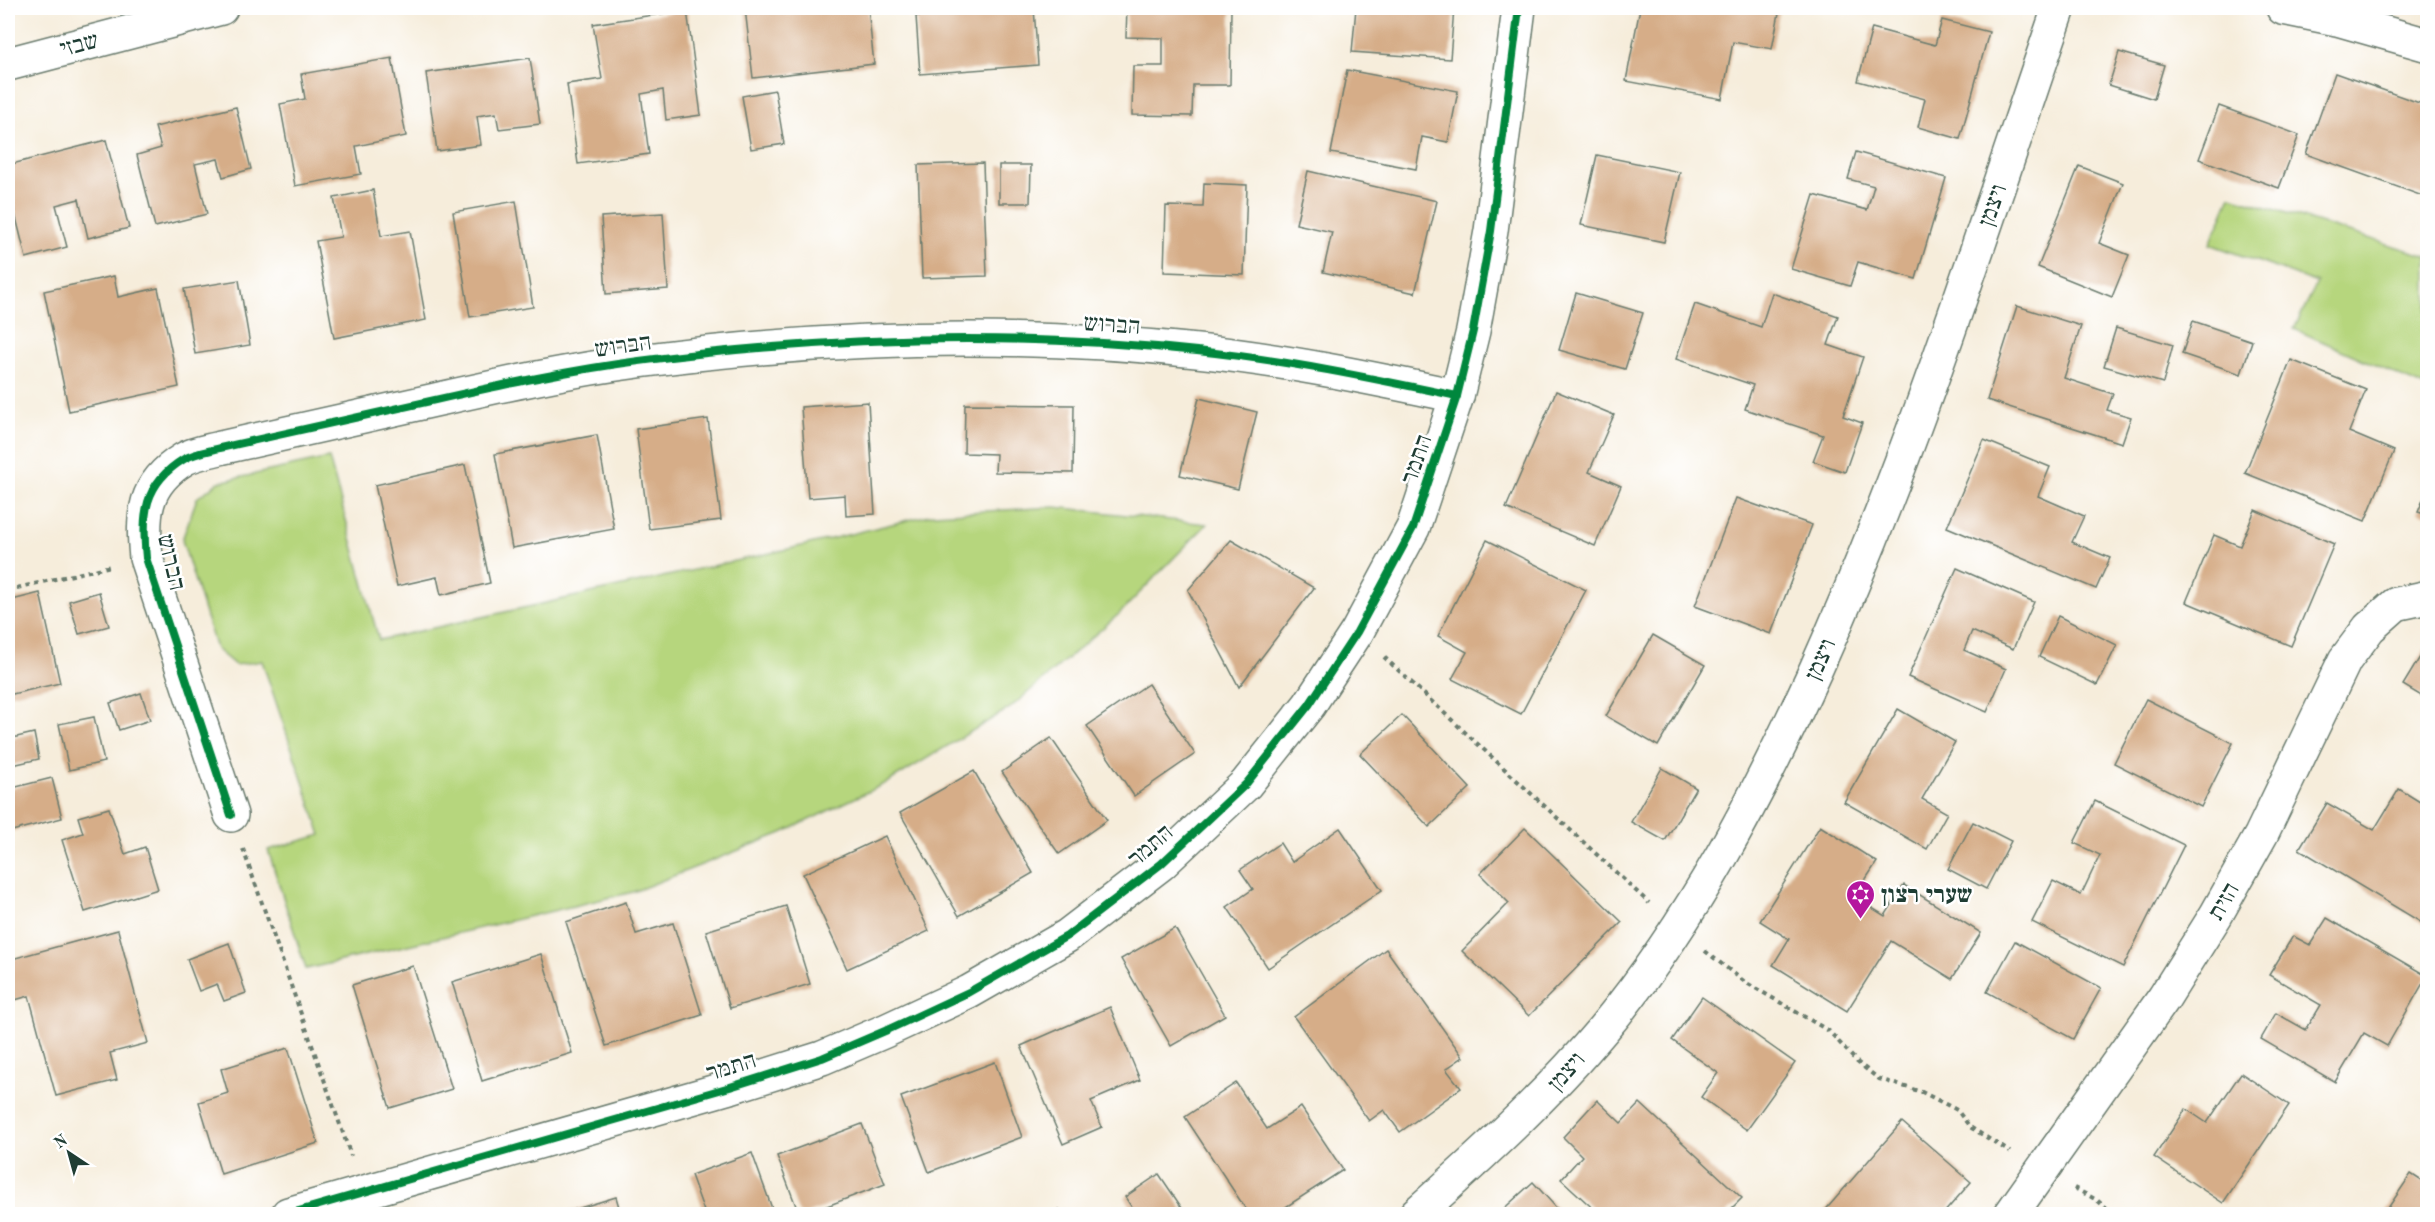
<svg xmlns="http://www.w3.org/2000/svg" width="2435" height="1222" font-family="'Old Standard TT','Frank Ruhl Libre',serif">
	<rect width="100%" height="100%" fill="#fff"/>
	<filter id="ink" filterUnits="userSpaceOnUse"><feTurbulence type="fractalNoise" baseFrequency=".0167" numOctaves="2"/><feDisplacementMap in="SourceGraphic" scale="12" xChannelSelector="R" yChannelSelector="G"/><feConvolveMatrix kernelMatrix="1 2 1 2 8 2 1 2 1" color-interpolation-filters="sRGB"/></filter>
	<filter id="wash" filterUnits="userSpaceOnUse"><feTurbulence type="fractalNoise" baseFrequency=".008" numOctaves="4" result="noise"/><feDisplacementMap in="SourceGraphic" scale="24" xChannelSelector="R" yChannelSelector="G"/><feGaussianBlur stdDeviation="1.35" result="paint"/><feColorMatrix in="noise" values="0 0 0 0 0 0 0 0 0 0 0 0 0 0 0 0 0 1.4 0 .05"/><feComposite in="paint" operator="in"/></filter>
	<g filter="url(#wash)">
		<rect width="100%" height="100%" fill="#f6eddb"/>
		<g fill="#b6d67d" stroke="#6a8a58" stroke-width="1.5">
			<polygon points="2231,196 2427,256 2427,388 2294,329 2317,283 2210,244"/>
			<polygon points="329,458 379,640 793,548 933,514 1055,507 1207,524 1119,614 1010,708 888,782 782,833 633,892 306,969 268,850 321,835 262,661 235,665 216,649 182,540 197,498 219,482"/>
		</g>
		<g id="blocks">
			<g fill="#d6ad88">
				<polygon points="745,8 868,8 874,64 753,78"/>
				<polygon points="942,8 1034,8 1038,65 920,74 916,16 943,14"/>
				<polygon points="1127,8 1231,8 1230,85 1193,85 1192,116 1132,115 1133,66 1163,66 1163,38 1126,37"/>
				<polygon points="1356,8 1454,8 1450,59 1352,52"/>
				<polygon points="1640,8 1780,8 1772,49 1733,42 1722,99 1626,81"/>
				<polygon points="687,10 701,115 666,120 663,90 641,94 649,154 578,164 567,84 602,79 593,24"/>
				<polygon points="1942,20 1989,32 1960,139 1918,127 1925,99 1858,81 1872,28 1935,45"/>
				<polygon points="2119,52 2164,65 2154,99 2109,85"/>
				<polygon points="392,58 406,136 356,146 361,174 295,186 280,104 305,99 301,74"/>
				<polygon points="530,58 540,124 499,129 496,113 477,116 481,145 437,151 426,73"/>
				<polygon points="1347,70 1458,91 1448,142 1422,137 1416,169 1331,153"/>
				<polygon points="2335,73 2428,106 2428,198 2306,154"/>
				<polygon points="775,90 784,144 751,149 742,96"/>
				<polygon points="2219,106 2299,135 2279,188 2199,159"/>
				<polygon points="236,107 251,169 223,177 218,159 195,164 207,214 155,227 137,155 161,148 155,127"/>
				<polygon points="106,140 129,228 88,238 79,199 56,205 67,247 26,258 8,185 8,165"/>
				<polygon points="1856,152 1946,178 1916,279 1858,262 1850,286 1791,269 1814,195 1867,210 1874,186 1848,179"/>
				<polygon points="1597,155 1680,172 1664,242 1581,225"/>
				<polygon points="983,163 987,276 922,278 918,165"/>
				<polygon points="999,165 1031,165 1030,203 999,203"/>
				<polygon points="2079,166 2123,183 2099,243 2129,255 2112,297 2038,267"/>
				<polygon points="1308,171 1437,201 1415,293 1323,272 1332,232 1296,224"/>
				<polygon points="1204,183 1247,185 1244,275 1164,272 1166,206 1203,207"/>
				<polygon points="373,190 381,236 410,231 426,320 334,338 316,241 341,237 334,198"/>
				<polygon points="516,201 533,307 470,317 453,212"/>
				<polygon points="663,213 668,289 606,294 601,217"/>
				<polygon points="114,276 118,297 158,288 179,387 69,411 44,291"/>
				<polygon points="239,280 250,345 195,354 184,289"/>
				<polygon points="1576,293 1643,313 1625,369 1559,350"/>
				<polygon points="1772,293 1838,316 1828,345 1863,357 1843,416 1862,423 1845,472 1813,461 1823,435 1745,409 1753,385 1676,359 1695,304 1761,327"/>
				<polygon points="2017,306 2081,326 2064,378 2113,394 2107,410 2131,417 2122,443 1987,400"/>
				<polygon points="2193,321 2252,341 2241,374 2182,354"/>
				<polygon points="2116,328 2173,345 2163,383 2104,366"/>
				<polygon points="2291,360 2366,390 2349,432 2394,451 2365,521 2245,473"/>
				<polygon points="1556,391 1614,415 1589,472 1621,486 1595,546 1506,508"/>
				<polygon points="1199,398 1257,412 1238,489 1180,475"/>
				<polygon points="868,402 875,514 846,516 845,495 808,498 801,407"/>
				<polygon points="965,404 1074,405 1073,473 995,472 996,454 964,453"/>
				<polygon points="708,419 721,520 649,529 636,429"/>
				<polygon points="597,435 614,529 512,548 495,454"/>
				<polygon points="1984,440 2050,467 2038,496 2084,516 2072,542 2110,558 2096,589 1947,527"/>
				<polygon points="465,465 490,583 441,595 437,577 397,586 375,485"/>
				<polygon points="2428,488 2428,515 2418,512"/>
				<polygon points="1736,498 1812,525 1771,634 1695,606"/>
				<polygon points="2255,510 2334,544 2291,646 2186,602 2214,535 2240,546"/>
				<polygon points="1231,540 1314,588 1239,687 1188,590"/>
				<polygon points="1487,540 1586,590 1521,714 1452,679 1467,652 1438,636"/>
				<polygon points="1957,568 2034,602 2013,649 1972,631 1964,650 2006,669 1987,712 1908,677"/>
				<polygon points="99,592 109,626 79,634 69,601"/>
				<polygon points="40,593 60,683 8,695 8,601"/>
				<polygon points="2058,616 2117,645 2097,685 2039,657"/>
				<polygon points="1653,635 1705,665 1658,746 1606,716"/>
				<polygon points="2428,644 2428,700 2403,685"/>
				<polygon points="1148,684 1195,754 1134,796 1087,726"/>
				<polygon points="141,693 150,720 119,730 110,703"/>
				<polygon points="2146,699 2233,743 2201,807 2114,763"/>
				<polygon points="1898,709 1955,742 1922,799 1947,813 1927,849 1844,802"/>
				<polygon points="1402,715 1470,788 1429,827 1360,754"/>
				<polygon points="94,717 104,762 69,770 59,724"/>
				<polygon points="34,733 39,759 8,766 8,739"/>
				<polygon points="1051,738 1107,820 1059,854 1002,772"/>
				<polygon points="1662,768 1696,788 1665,841 1631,822"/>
				<polygon points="974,771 1033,873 959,916 900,813"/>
				<polygon points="52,778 62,818 8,832 8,789"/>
				<polygon points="2399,789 2428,807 2427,926 2299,849 2327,803 2374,830"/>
				<polygon points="2095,801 2184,845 2123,967 2032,922 2053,881 2081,895 2100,855 2074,843"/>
				<polygon points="109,808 125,854 145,847 158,889 85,912 62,840 83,833 78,817"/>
				<polygon points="1973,822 2011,841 1986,889 1948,869"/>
				<polygon points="1820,826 1877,862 1854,897 1885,916 1904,885 1981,933 1952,979 1891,941 1847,1011 1773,965 1789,939 1760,921"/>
				<polygon points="1340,828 1382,890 1268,968 1227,907 1253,889 1240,870 1280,843 1292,862"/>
				<polygon points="1525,828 1622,922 1529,1016 1462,951 1509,903 1480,874"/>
				<polygon points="885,836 929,931 847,969 803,874"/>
				<polygon points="626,902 636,934 673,923 702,1015 606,1046 566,922"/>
				<polygon points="786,906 810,984 730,1008 706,931"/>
				<polygon points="2327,918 2427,976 2387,1046 2364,1033 2335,1082 2261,1039 2276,1013 2306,1030 2321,1005 2269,975 2293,936 2310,945"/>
				<polygon points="1175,928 1225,1015 1171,1046 1121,959"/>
				<polygon points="118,930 148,1043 110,1053 117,1080 56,1096 29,996 8,1002 8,960"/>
				<polygon points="2015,941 2101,988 2073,1039 1987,992"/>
				<polygon points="229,943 246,993 224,1001 217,984 199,991 187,959"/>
				<polygon points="1386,949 1463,1057 1446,1069 1461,1088 1400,1132 1384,1110 1369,1121 1294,1017"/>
				<polygon points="541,954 572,1053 482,1081 452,982"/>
				<polygon points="413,966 452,1089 390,1108 352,985"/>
				<polygon points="1702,997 1795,1063 1747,1130 1701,1097 1718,1073 1672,1040"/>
				<polygon points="1110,1007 1140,1080 1091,1101 1102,1127 1063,1144 1021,1046"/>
				<polygon points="288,1048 318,1143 221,1174 199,1102 228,1093 221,1069"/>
				<polygon points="995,1062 1022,1137 929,1172 901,1097"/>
				<polygon points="2241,1073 2289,1105 2223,1203 2154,1157 2186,1109 2207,1123"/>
				<polygon points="1236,1083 1267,1129 1301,1107 1343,1170 1275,1214 1249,1214 1185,1117"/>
				<polygon points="1597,1100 1621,1123 1640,1103 1742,1198 1726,1214 1599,1214 1561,1179 1582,1156 1563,1137"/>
				<polygon points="1902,1122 1971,1182 1943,1214 1822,1214"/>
				<polygon points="862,1124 885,1184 806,1214 799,1214 777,1156"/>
				<polygon points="752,1153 774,1214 705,1214 691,1175"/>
				<polygon points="1159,1174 1186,1214 1136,1214 1125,1197"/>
				<polygon points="2411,1174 2428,1185 2428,1214 2384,1214"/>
				<polygon points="1533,1182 1562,1214 1498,1214"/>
				<polygon points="616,1197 621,1214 560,1214"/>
				<polygon points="1059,1209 1061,1214 1045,1214"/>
			</g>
		</g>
	</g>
	<g filter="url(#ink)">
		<use href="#blocks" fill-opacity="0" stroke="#6a7b6e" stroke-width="1.5"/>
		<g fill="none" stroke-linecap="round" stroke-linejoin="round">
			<defs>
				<g id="minor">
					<polyline points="2283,8 2337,19 2428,45"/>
					<polyline points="8,64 221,8"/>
					<path d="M231,815L146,558C142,515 143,484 184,459C194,453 209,451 220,448C292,432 364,416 435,400C502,385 570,370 639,361C823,337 1012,331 1197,351C1285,360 1371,378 1457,396"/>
					<polyline points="288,1214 730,1087 822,1058 885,1031 969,992 1067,936 1161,864 1246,784 1309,705 1357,632 1413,528 1457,396 1473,331 1491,231 1519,8"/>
					<path d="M1416,1214C1482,1155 1547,1096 1604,1028C1693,920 1758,796 1816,669C1913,454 1983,230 2059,8"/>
					<polyline points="2011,1214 2164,998 2216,915 2261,835 2345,660 2369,628 2396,604 2428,597"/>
				</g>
			</defs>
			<use href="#minor" stroke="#6a7b6e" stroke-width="36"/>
			<g stroke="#6a7b6e" stroke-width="4" stroke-dasharray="4.5 4.5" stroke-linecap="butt">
				<polyline points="8,590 111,566"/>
				<polyline points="1384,657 1649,903"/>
				<polyline points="243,849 351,1156"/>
				<polyline points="1705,951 1745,982 1829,1031 1857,1062 1879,1079 1922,1092 1957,1110 1970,1127 2010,1152"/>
				<polyline points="2074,1188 2097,1200 2113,1214"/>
			</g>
			<use href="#minor" stroke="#fff" stroke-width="33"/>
			<defs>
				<g id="cycleway">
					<path d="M231,815L146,558C142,515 143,484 184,459C194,453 209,451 220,448C292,432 364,416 435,400C502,385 570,370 639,361C823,337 1012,331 1197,351C1285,360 1371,378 1457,396"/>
					<polyline points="288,1214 730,1087 822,1058 885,1031 969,992 1067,936 1161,864 1246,784 1309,705 1357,632 1413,528 1457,396 1473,331 1491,231 1519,8"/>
				</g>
			</defs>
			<use href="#cycleway" stroke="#fff" stroke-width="11"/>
			<use href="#cycleway" stroke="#00873e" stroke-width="8"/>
		</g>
	</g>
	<defs>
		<symbol id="synagogue-pin" viewBox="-11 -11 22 30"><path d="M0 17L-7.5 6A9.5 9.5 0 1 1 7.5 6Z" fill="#b5179e" stroke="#fff"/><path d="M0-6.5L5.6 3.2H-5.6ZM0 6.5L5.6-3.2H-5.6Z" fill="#fff"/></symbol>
	</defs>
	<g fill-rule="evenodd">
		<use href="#synagogue-pin" x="1844" y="878" width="33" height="45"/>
	</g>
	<g text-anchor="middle" stroke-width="5" stroke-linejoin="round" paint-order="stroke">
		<g font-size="24" fill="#1f3d34" stroke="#fff">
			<text transform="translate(79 44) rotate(-15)" y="8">שבזי</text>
			<text transform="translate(1992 205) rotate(-71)" y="8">ויצמן</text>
			<text transform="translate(1112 324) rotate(4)" y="8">הברוש</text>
			<text transform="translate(623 345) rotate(-8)" y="8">הברוש</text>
			<text transform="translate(1416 459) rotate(-71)" y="8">התמר</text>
			<text transform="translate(172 562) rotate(77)" y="8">הברוש</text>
			<text transform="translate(1820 659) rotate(-66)" y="8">ויצמן</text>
			<text transform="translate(1150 845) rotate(-41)" y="8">התמר</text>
			<text transform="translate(2223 901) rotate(-60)" y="8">הזית</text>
			<text transform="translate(731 1066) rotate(-17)" y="8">התמר</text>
			<text transform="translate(1566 1071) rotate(-49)" y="8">ויצמן</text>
		</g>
		<g font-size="24" font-weight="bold" fill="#1f3d34" stroke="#fff" text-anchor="start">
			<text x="1881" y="902">שערי רצון</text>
		</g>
	</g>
	<rect width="2435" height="1222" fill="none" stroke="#fff" stroke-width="30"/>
	<g transform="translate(69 1153) rotate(324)" stroke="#ffffff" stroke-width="4.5" paint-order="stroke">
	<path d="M0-4.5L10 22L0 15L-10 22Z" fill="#1f3d34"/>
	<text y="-9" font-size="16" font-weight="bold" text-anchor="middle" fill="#1f3d34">N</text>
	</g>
</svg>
